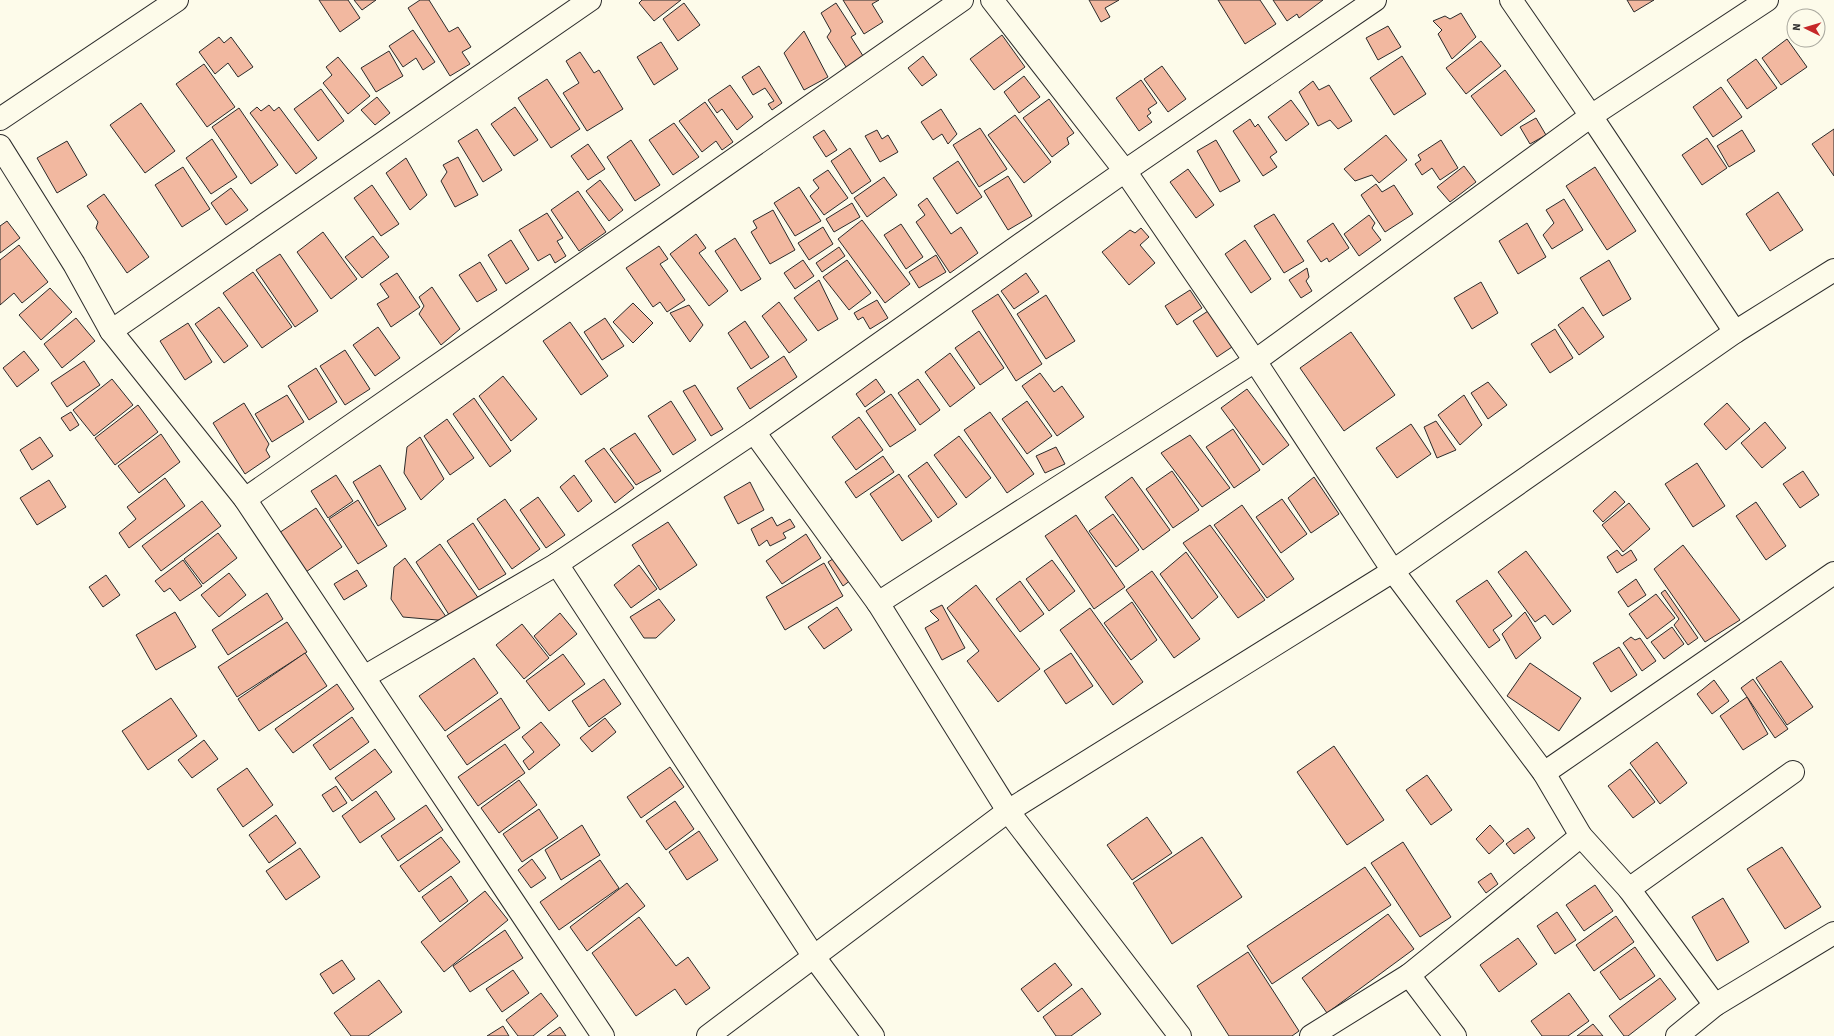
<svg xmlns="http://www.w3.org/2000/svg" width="1834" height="1036" font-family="'Source Sans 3',sans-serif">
	<rect width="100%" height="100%" fill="#fdfbea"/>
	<g fill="#f2b8a0" stroke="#2b2b2b">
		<polygon points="319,0 348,0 360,18 340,32"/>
		<polygon points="354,0 376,0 362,10"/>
		<polygon points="420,0 429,0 449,32 458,27 471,47 462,52 470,64 450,76 408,8"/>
		<polygon points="642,0 681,0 654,21 639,3"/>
		<polygon points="843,0 879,0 872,4 883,22 864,34"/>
		<polygon points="1089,0 1119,0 1105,8 1110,17 1101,22"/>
		<polygon points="1218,0 1260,0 1276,24 1245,44"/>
		<polygon points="1273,0 1323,0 1299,18 1297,14 1287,21"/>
		<polygon points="1627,0 1654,0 1634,12"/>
		<polygon points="684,3 700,25 678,41 663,19"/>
		<polygon points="836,3 856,34 851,37 865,59 848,70 827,37 831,31 821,13"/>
		<polygon points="1461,13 1476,37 1452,59 1438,34 1442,30 1433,21 1445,16 1450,19"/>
		<polygon points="1388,26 1401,47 1378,60 1366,38"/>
		<polygon points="413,30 435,62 423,70 416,58 403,67 389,46"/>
		<polygon points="804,31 828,77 804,90 784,53"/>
		<polygon points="1002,35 1025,67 994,90 970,59"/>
		<polygon points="219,37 224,43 231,37 253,67 238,77 228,63 215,74 199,52"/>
		<polygon points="1787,39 1807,67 1781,85 1762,58"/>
		<polygon points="1481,41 1501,66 1466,94 1446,68"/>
		<polygon points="661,42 678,69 654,85 637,57"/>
		<polygon points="389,51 403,76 376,92 361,68"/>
		<polygon points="580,52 594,73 599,70 623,109 587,131 563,93 579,83 566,61"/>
		<polygon points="923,56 937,75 922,86 908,68"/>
		<polygon points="1402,56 1426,94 1394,115 1370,78"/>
		<polygon points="338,57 370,96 348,114 323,83 332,75 326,67"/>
		<polygon points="1756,59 1777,88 1747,109 1727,80"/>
		<polygon points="204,64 235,107 207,127 176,84"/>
		<polygon points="759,66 782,103 772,110 768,104 774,101 765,88 753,95 742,77"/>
		<polygon points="1162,66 1186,99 1168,112 1144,79"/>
		<polygon points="1505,70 1535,111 1501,136 1471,96"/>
		<polygon points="1024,76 1040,97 1019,113 1004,92"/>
		<polygon points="547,79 580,129 551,148 518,98"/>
		<polygon points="1141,80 1157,103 1148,109 1151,113 1147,116 1152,122 1139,131 1116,98"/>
		<polygon points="1313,81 1319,90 1329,85 1352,121 1338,129 1330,120 1318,126 1299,92"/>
		<polygon points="730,85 753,117 737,130 722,109 717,113 708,100"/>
		<polygon points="1721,87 1742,117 1713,137 1693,107"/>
		<polygon points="321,89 344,121 318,141 294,109"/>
		<polygon points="377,97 390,113 375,125 361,110"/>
		<polygon points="1049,99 1074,133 1067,138 1069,144 1052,157 1023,118"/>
		<polygon points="1291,100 1309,124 1286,141 1268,117"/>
		<polygon points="705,102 733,142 722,150 716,141 702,152 679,121"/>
		<polygon points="141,103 175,151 145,173 110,125"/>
		<polygon points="269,105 274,111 279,107 317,158 296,174 250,113 257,107 261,111"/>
		<polygon points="515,107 538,140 514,156 491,124"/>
		<polygon points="239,108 278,165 251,184 212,127"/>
		<polygon points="941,109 957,134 948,144 942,134 933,140 921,122"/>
		<polygon points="1015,115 1051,162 1024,183 988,135"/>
		<polygon points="1536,118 1546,135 1530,144 1520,127"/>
		<polygon points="1250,119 1255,127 1258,124 1277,152 1270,157 1277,167 1263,176 1233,131"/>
		<polygon points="674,123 699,157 673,175 649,140"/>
		<polygon points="980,128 1007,169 979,187 953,145"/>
		<polygon points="477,129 502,170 483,182 458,141"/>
		<polygon points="1834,129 1834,176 1812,144"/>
		<polygon points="824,130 837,150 826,157 813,137"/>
		<polygon points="877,130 882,139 888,135 898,152 880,162 865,136"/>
		<polygon points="1742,130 1755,151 1729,167 1717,146"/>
		<polygon points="1386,135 1407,160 1379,183 1372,175 1355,181 1344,169"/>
		<polygon points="1707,138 1727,168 1702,185 1682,155"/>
		<polygon points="212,139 237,177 211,194 186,158"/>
		<polygon points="631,140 660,185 635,201 607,157"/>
		<polygon points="1216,140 1240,181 1220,192 1197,151"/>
		<polygon points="1441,140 1458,168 1440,180 1432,168 1422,175 1415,164 1421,160 1418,155"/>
		<polygon points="67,141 87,175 57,193 37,158"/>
		<polygon points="588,144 605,169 588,180 571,156"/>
		<polygon points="850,148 871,181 852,194 831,161"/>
		<polygon points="458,157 478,195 455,207 441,181 447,172 443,165"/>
		<polygon points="406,158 427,195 410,210 386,173"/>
		<polygon points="958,161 982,197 957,214 933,178"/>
		<polygon points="1464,166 1476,182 1450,202 1437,187"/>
		<polygon points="183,167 210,209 182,227 155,185"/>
		<polygon points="1595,167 1636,231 1607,250 1566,186"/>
		<polygon points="1188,169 1214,205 1196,218 1170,182"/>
		<polygon points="828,170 848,198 824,215 810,196 819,188 813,180"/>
		<polygon points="1008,176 1032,216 1008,230 984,191"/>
		<polygon points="884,177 897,195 867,217 854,198"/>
		<polygon points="600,180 623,210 609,221 586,191"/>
		<polygon points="1376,184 1382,192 1394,185 1413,214 1385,232 1361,195"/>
		<polygon points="372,185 399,224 381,236 354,198"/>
		<polygon points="799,187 821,221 795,236 774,203"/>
		<polygon points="231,188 248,210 226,225 211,203"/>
		<polygon points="578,191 606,232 579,251 551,210"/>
		<polygon points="1778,192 1803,230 1770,251 1746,214"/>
		<polygon points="104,194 149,257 127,273 96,228 98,222 87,206"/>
		<polygon points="927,198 951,234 961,227 978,253 950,273 916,222 925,215 918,205"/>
		<polygon points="1564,199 1583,230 1552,249 1543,235 1554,223 1546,210"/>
		<polygon points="852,203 860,217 834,232 826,219"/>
		<polygon points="773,210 795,250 770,264 751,232 757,228 753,221"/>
		<polygon points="547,213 563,238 557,241 566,256 555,263 550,254 538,261 519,230"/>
		<polygon points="1274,214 1304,261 1284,273 1254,226"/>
		<polygon points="1369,215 1375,223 1372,228 1381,240 1359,256 1344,234"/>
		<polygon points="862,220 910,284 885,303 838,239"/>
		<polygon points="7,221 20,238 0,253 0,226"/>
		<polygon points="1333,223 1349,248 1329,262 1327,258 1321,262 1307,241"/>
		<polygon points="1527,223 1546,257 1518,274 1499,241"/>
		<polygon points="901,224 923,257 906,269 884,235"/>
		<polygon points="823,227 833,244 809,260 798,243"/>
		<polygon points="1141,228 1149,237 1140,245 1155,263 1129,285 1102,252 1130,230 1135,233"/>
		<polygon points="323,232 357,279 331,299 297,252"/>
		<polygon points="696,234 706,248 699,253 728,291 709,306 670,254"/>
		<polygon points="373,236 389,257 362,278 345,257"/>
		<polygon points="735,238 761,279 741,291 715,251"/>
		<polygon points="511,240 529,269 506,284 488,255"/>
		<polygon points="1245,240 1271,279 1251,293 1225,254"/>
		<polygon points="19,245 48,282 22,303 14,293 0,305 0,260"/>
		<polygon points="659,246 668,259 660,264 685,300 667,312 660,302 653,307 626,268"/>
		<polygon points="839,247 845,256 822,272 816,263"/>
		<polygon points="280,254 318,311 295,327 256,270"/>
		<polygon points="936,255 946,272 919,288 909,272"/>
		<polygon points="803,260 814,276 795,289 784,273"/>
		<polygon points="847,260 871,293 849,310 823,277"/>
		<polygon points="1609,260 1631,299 1603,316 1580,278"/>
		<polygon points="480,262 497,290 477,302 459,275"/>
		<polygon points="1307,268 1309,277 1306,281 1312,291 1301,298 1289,280"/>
		<polygon points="253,272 292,327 262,348 223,293"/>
		<polygon points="397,273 420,307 391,327 377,304 389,297 380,284"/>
		<polygon points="1026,273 1039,292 1014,309 1001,291"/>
		<polygon points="819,280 838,319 818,331 794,298"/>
		<polygon points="1481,282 1498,313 1472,329 1454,298"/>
		<polygon points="432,287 460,329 441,345 419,314 424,306 419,297"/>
		<polygon points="50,288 72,312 41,340 19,315"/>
		<polygon points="1190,290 1202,308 1177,325 1165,306"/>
		<polygon points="998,294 1042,364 1016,381 972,311"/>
		<polygon points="1046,295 1075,341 1046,359 1017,314"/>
		<polygon points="877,300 888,318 870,329 863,317 858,320 854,313"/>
		<polygon points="779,302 807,340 789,353 762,316"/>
		<polygon points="633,303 653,323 633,343 613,322"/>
		<polygon points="689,305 703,325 690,342 670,313"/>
		<polygon points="219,307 248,346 224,363 195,324"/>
		<polygon points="1583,307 1604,337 1579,355 1558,325"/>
		<polygon points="1211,309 1235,345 1217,357 1193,321"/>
		<polygon points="76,318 95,341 62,368 44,344"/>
		<polygon points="605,318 624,346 602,360 584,332"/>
		<polygon points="745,321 769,357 751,369 728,333"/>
		<polygon points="570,322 608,376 581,395 543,341"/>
		<polygon points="188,323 212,362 185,380 160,341"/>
		<polygon points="378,327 400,358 375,376 353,345"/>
		<polygon points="1555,329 1573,358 1550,373 1531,344"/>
		<polygon points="979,331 1004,368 980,385 955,348"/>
		<polygon points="1351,332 1395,395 1344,431 1300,368"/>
		<polygon points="345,350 370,389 345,405 320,366"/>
		<polygon points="24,351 39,370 17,387 3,368"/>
		<polygon points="950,353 975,388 950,407 925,372"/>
		<polygon points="784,356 797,377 750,409 737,388"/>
		<polygon points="84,361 100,385 67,407 51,383"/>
		<polygon points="316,368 337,402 309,420 288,386"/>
		<polygon points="1040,373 1054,392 1062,386 1084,417 1057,436 1022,386"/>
		<polygon points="503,376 537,419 511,441 479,396"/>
		<polygon points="112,379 133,405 94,436 73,410"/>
		<polygon points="876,379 885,392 865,407 856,394"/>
		<polygon points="918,379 940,410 920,425 898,393"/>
		<polygon points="1488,382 1507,405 1488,419 1471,393"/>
		<polygon points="695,385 723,429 711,436 683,391"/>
		<polygon points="1247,389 1289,445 1263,465 1221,408"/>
		<polygon points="891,394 916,430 890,447 866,411"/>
		<polygon points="287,395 304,422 272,442 255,414"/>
		<polygon points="1464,395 1482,425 1460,445 1438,415"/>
		<polygon points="474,398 511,451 490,467 453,414"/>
		<polygon points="671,401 696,440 673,455 648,416"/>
		<polygon points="1027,401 1052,436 1027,454 1002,419"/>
		<polygon points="244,403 269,444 266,450 270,457 245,474 213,423"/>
		<polygon points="1727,403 1750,429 1726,450 1704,424"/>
		<polygon points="138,405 158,432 115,465 95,438"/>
		<polygon points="71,412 79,425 70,431 61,418"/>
		<polygon points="990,412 1034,474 1007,493 964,430"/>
		<polygon points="859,417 883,450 856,470 832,437"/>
		<polygon points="447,419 474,458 450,475 424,436"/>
		<polygon points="1436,421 1456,450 1437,458 1424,427"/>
		<polygon points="1765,422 1786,448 1762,468 1741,443"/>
		<polygon points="1411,424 1431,454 1397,478 1376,448"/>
		<polygon points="1233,429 1260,470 1234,488 1206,447"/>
		<polygon points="635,433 661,471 636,485 610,449"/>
		<polygon points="161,434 180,462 139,493 118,466"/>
		<polygon points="1190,435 1230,488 1202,507 1161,453"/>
		<polygon points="959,436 991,478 966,498 934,455"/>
		<polygon points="40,437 53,456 32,470 20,450"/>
		<polygon points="420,437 444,479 421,500 404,473 407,447"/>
		<polygon points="1056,447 1065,464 1045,473 1036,456"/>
		<polygon points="604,448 634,488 615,503 585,461"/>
		<polygon points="883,456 894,472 856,498 845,482"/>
		<polygon points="927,462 957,504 938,518 908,476"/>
		<polygon points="1697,463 1725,506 1693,527 1665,484"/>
		<polygon points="380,465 406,509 378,526 353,482"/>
		<polygon points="1172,471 1199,510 1173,528 1146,489"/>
		<polygon points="1803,471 1819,495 1800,508 1783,484"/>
		<polygon points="899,474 932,521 902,541 870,494"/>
		<polygon points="336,475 353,501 328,518 311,491"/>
		<polygon points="574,475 592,501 578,512 560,487"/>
		<polygon points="1132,477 1170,530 1143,550 1105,497"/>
		<polygon points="1314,477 1339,514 1311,533 1288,498"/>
		<polygon points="165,478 185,506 129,548 119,533 136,519 127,507"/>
		<polygon points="49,480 66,507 37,525 20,498"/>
		<polygon points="750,482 764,510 738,524 724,497"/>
		<polygon points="1615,491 1625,502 1603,522 1593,511"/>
		<polygon points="538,497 565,535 546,548 520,510"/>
		<polygon points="505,499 540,549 512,569 477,519"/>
		<polygon points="1282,499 1307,534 1281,553 1256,517"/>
		<polygon points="358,500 387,546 358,564 329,519"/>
		<polygon points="202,501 221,526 161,571 142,546"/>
		<polygon points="1756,502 1786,546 1766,560 1736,516"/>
		<polygon points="1629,503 1650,529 1623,552 1602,525"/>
		<polygon points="1242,505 1294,579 1267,598 1214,525"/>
		<polygon points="316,508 342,547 303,574 276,535"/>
		<polygon points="1113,514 1139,550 1116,567 1089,531"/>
		<polygon points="1076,515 1125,587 1094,609 1045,536"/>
		<polygon points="772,517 777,526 790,519 795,527 783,533 786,538 770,546 767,540 759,546 751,529"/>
		<polygon points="668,522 697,565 660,590 632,545"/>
		<polygon points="473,523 506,574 479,590 447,541"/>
		<polygon points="1210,525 1265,600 1238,618 1183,543"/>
		<polygon points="218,533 237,558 203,584 184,559"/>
		<polygon points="806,534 821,558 782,584 766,561"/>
		<polygon points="440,544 479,599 451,618 416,562"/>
		<polygon points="1683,545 1740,620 1705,642 1654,569"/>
		<polygon points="1617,550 1622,556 1631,550 1637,560 1617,573 1607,557"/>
		<polygon points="1526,551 1571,611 1553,625 1545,615 1535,622 1498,572"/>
		<polygon points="1186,552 1218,597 1192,619 1160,574"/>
		<polygon points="836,557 851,580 843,586 828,562"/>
		<polygon points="405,558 449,621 403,617 391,599 394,567"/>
		<polygon points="183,560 202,586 180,601 170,588 164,592 155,581"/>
		<polygon points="1052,560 1075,591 1049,611 1026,579"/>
		<polygon points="824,563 843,596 785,630 766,597"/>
		<polygon points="639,565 657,589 631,608 614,585"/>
		<polygon points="357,570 367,586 344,600 334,584"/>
		<polygon points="1152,571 1200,639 1174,658 1126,590"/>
		<polygon points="229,573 246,595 219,617 201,595"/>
		<polygon points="106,575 120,595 103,607 89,587"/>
		<polygon points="1636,579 1646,595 1628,607 1618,592"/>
		<polygon points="1487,580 1512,616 1493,630 1500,640 1489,648 1456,601"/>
		<polygon points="1020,581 1044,614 1020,632 996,599"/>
		<polygon points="976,585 1040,669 998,702 967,661 979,651 947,608"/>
		<polygon points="1665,590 1698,638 1688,645 1674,625 1679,619 1661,593"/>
		<polygon points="267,593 283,619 228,655 212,630"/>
		<polygon points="1656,594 1675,618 1647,639 1629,614"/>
		<polygon points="659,599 675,620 656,638 644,638 630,617"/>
		<polygon points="1132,602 1157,640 1131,660 1104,623"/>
		<polygon points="942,605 965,648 942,660 925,628 939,620 930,611"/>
		<polygon points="837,607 852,630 824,649 808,627"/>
		<polygon points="1090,608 1143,682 1113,705 1060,630"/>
		<polygon points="175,612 196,647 156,670 136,635"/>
		<polygon points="1525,612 1541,638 1516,659 1502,634"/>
		<polygon points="560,613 577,634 550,656 534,636"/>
		<polygon points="287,622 307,652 237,697 218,667"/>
		<polygon points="522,624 549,658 524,679 496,645"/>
		<polygon points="1672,627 1684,644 1664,659 1651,642"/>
		<polygon points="1631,637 1635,640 1640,638 1656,661 1642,671 1623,643"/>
		<polygon points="1619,647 1637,675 1611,692 1593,663"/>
		<polygon points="305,653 327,686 259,731 238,699"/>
		<polygon points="1071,653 1093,686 1066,704 1044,671"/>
		<polygon points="563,654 585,684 549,711 526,681"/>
		<polygon points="474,658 498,693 445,731 419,696"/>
		<polygon points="1781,661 1813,707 1787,725 1756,678"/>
		<polygon points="1530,663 1581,698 1559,731 1507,696"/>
		<polygon points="604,679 621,704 589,727 572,701"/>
		<polygon points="1753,679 1788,729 1775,738 1741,688"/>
		<polygon points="1714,680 1729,701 1712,714 1697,694"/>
		<polygon points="337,684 354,709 293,753 275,729"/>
		<polygon points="1747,697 1768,734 1743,750 1720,716"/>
		<polygon points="171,698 197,736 148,770 122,731"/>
		<polygon points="501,698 520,728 467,765 447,736"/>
		<polygon points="352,717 369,742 330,770 313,745"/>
		<polygon points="605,718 616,732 592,752 580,738"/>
		<polygon points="541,722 560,745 529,770 523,761 534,752 522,737"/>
		<polygon points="204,740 218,759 192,778 178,760"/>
		<polygon points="1657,742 1687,783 1660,804 1630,763"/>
		<polygon points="505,744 525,773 478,806 458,777"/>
		<polygon points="1334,746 1384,820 1347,845 1297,772"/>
		<polygon points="375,749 392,772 352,801 335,778"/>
		<polygon points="670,767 684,787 641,818 627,797"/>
		<polygon points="247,768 273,805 243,827 217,789"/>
		<polygon points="1630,769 1655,802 1633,818 1608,786"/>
		<polygon points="1427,775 1452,810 1431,825 1406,790"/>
		<polygon points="519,780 537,805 499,833 481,808"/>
		<polygon points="336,786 347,803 333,812 322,795"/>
		<polygon points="376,791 395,819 360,843 342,816"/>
		<polygon points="675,801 694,829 666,850 646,821"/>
		<polygon points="426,805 443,830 398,861 381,836"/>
		<polygon points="539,809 558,838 522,862 503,834"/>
		<polygon points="276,815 296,843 269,863 249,835"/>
		<polygon points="1147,817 1172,853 1132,880 1107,845"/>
		<polygon points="582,825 600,855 561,880 545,850"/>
		<polygon points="1490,825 1504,841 1489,854 1476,839"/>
		<polygon points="1528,828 1535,838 1514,854 1506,844"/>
		<polygon points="699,831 718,860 687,880 669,852"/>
		<polygon points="441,837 460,862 419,892 400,866"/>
		<polygon points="1202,837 1242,897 1172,944 1133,883"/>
		<polygon points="1403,842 1451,917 1420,937 1371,863"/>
		<polygon points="1782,847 1821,907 1785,929 1747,869"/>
		<polygon points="300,848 320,877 286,900 266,871"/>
		<polygon points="532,859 546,878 531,888 518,870"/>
		<polygon points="600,860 619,888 559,930 540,902"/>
		<polygon points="1365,867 1391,905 1272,984 1247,946"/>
		<polygon points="1491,873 1498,884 1486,893 1478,882"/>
		<polygon points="451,876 468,901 440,922 422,897"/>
		<polygon points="627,883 645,906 587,951 570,927"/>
		<polygon points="1595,885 1613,911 1584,931 1566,905"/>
		<polygon points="485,891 508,920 444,972 421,942"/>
		<polygon points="1723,898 1749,942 1717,961 1692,917"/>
		<polygon points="1557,912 1576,940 1555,954 1537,926"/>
		<polygon points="1388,914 1414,949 1327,1013 1302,978"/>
		<polygon points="1616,916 1634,942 1594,971 1576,945"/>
		<polygon points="639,917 676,966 688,957 710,988 686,1005 675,989 636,1016 592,953"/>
		<polygon points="505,930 523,958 470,992 453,966"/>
		<polygon points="1518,938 1537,964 1499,992 1480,965"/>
		<polygon points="1635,947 1655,976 1620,1000 1600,972"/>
		<polygon points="1248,952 1299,1031 1292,1036 1229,1036 1197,986"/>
		<polygon points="342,960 355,979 333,994 320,974"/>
		<polygon points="1055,963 1072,985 1038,1012 1021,989"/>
		<polygon points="513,970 529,993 502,1012 486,989"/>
		<polygon points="1660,978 1676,999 1628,1036 1624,1036 1609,1016"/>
		<polygon points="379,980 402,1012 368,1036 351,1036 334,1013"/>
		<polygon points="1082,988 1101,1014 1071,1036 1056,1036 1043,1017"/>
		<polygon points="541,993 558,1016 533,1036 518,1036 506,1020"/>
		<polygon points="1569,993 1589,1021 1568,1036 1542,1036 1531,1021"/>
		<polygon points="1593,1024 1603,1036 1577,1036"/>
		<polygon points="503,1026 509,1036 487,1036"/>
		<polygon points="560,1027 566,1036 547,1036"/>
	</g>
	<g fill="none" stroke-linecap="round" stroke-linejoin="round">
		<defs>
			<g id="minor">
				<polyline points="992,0 1125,171 1255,361 1393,571 1544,773 1581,836 1629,889 1715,1005"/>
				<polyline points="1511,0 1591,116 1767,0"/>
				<polyline points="0,119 177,0"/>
				<polyline points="0,146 74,264 111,331 245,499 603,1036"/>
				<polyline points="111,331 590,0"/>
				<polyline points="754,432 878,603 1008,811 1180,1036"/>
				<path d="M245,499C484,332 724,168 962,0"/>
				<polyline points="557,564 814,957 873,1036"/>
				<polyline points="878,603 1255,361 1591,116 1735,332"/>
				<polyline points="364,677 557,564 754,432 1125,171 1375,0"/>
				<polyline points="1544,773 1834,573"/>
				<polyline points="1629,889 1793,772"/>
				<polyline points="1409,975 1455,1036"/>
				<polyline points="708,1036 1008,811 1393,571 1735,332 1834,270"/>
				<polyline points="1311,1036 1409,975 1581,836"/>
				<polyline points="1677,1036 1715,1005 1834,933"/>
			</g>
		</defs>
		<use href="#minor" stroke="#2b2b2b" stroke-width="24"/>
		<use href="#minor" stroke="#fdfbea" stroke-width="22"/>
	</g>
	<g transform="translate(1806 28) rotate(275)"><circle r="19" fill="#fdfbea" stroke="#a9a89e"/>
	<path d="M0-3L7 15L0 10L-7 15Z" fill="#c62828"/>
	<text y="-6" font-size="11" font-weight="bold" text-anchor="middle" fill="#2b2b2b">N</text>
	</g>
</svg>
